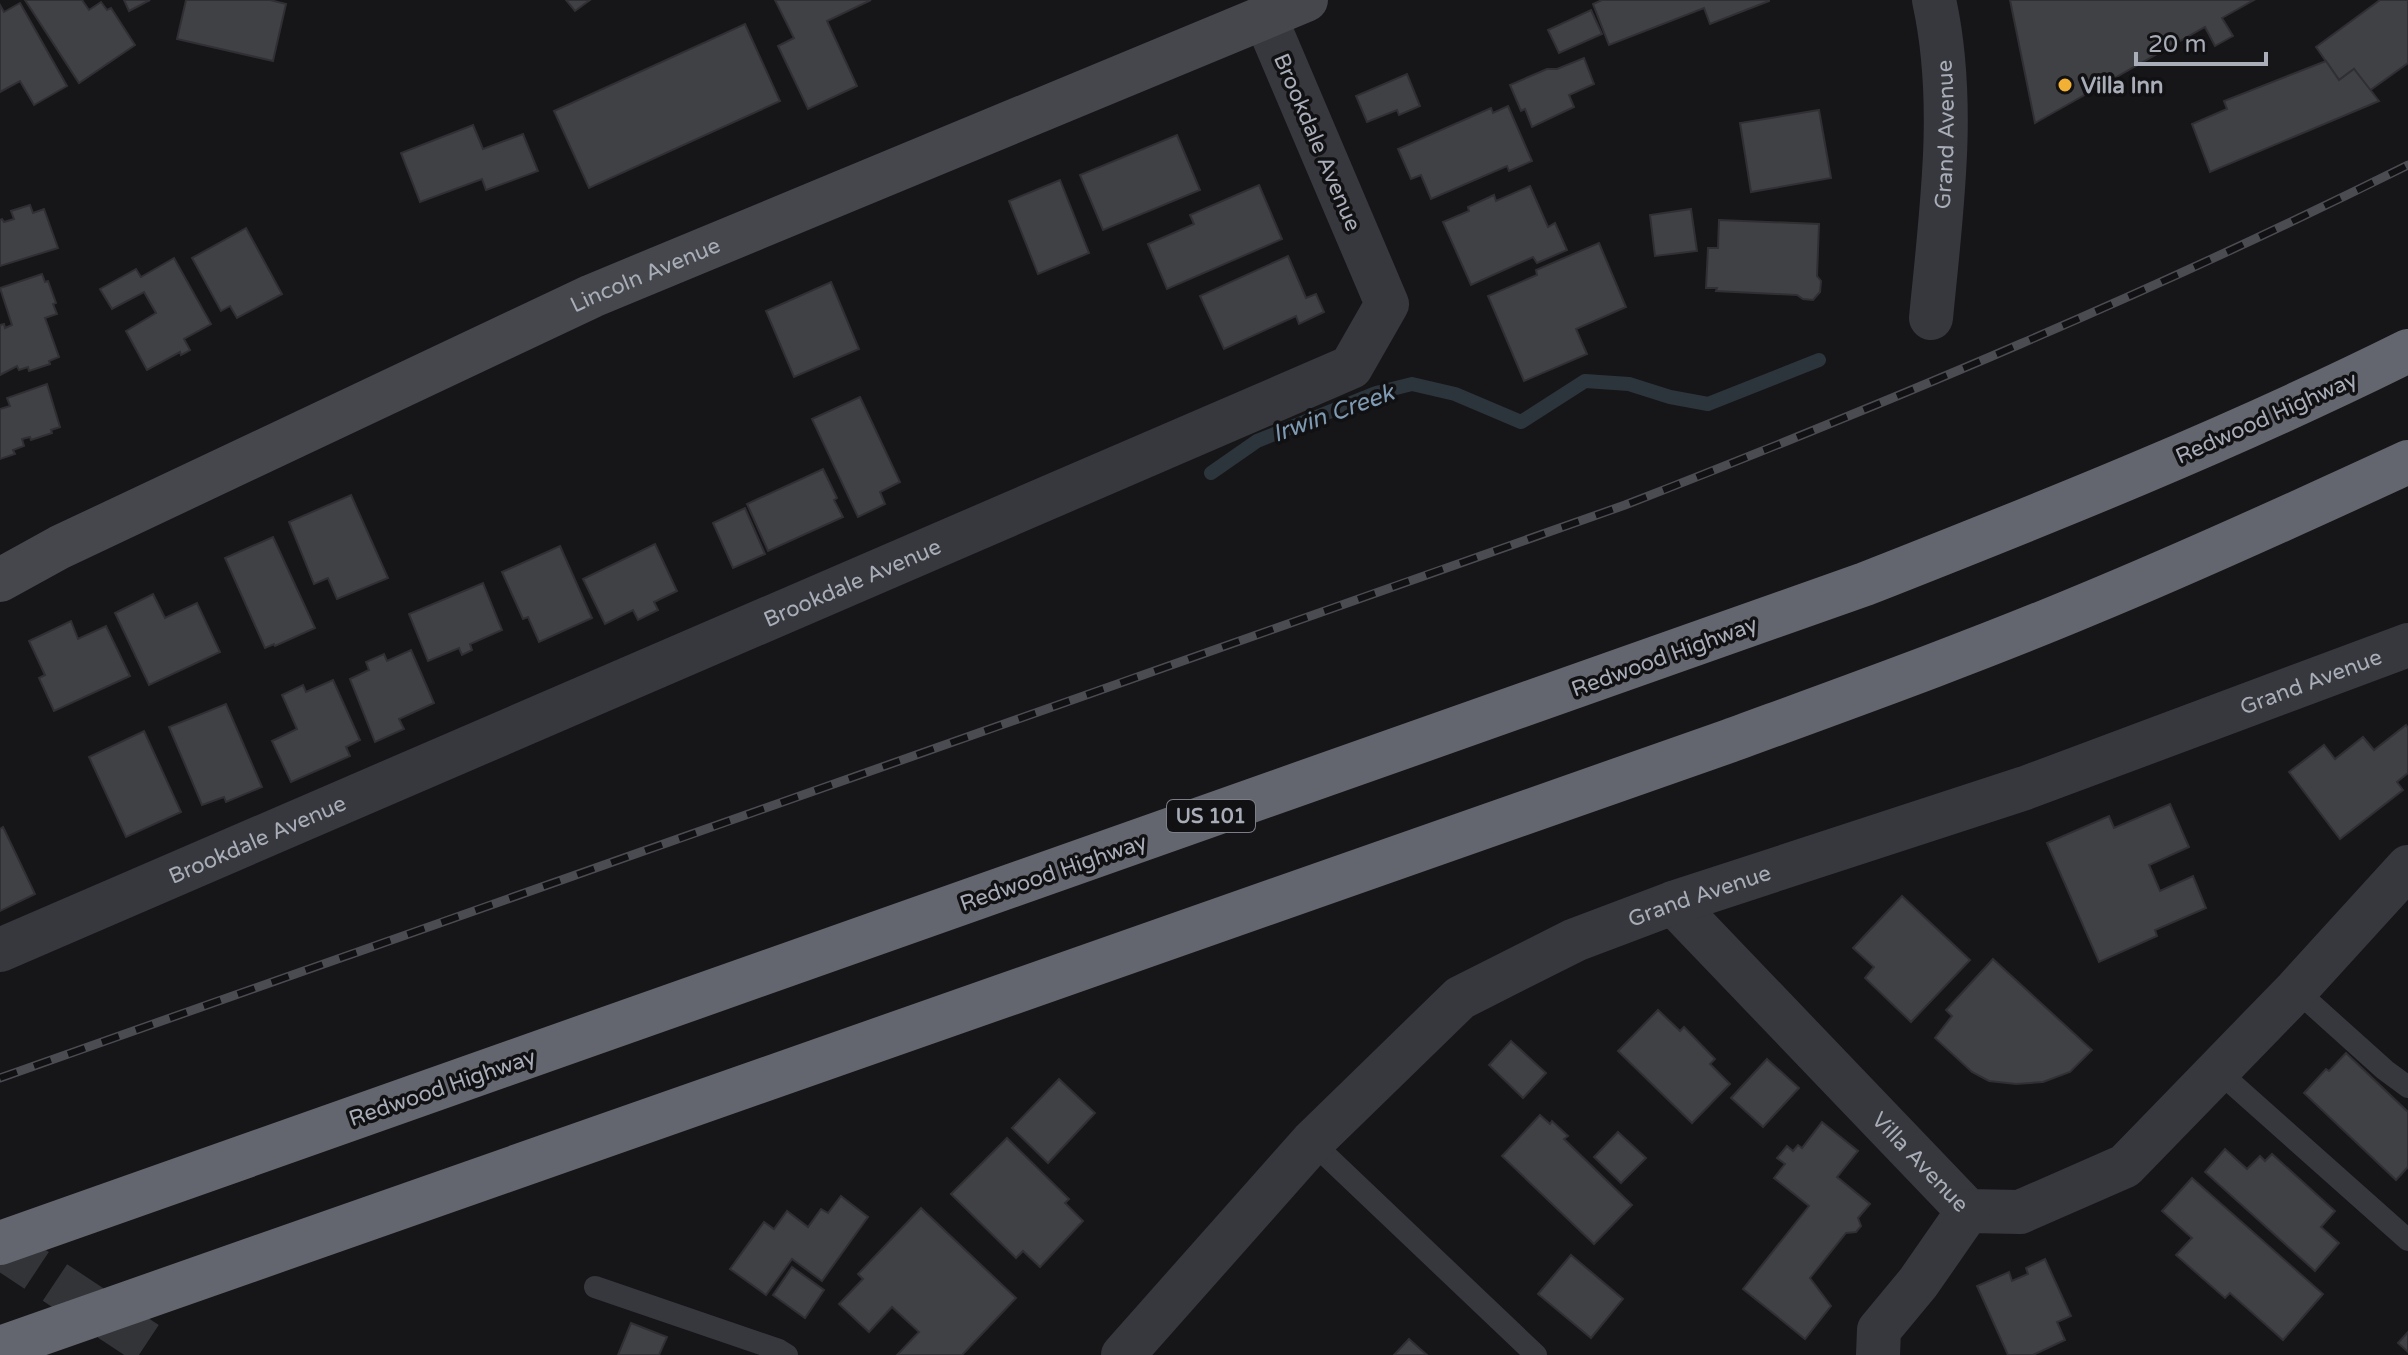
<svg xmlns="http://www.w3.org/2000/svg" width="2408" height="1355" font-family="'Varela Round',sans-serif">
	<rect width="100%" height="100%" fill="#161618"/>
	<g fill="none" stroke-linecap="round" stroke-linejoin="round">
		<polyline stroke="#2c353c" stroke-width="14" points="1211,473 1257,441 1376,393 1412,384 1455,394 1521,422 1585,381 1629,384 1670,397 1708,404 1819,360"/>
	</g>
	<g fill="#404145" stroke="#303034" stroke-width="2">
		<polygon points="25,0 82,0 89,10 101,2 107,10 111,8 135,45 79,83"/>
		<polygon points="124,0 150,0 129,11"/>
		<polygon points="186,0 270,0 286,4 273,61 177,39"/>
		<polygon points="566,0 590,0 575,11"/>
		<polygon points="775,0 871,0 827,21 857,86 808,109 778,46 794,38"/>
		<polygon points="1602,0 1769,0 1769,1 1710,24 1704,8 1609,45 1593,4"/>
		<polygon points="2010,0 2254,0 2222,18 2233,36 2215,46 2205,27 2035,123"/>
		<polygon points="2380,0 2408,0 2408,63 2369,91 2354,69 2339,80 2316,47"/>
		<polygon points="20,3 67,86 34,105 20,81 0,92 0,5 4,12"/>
		<polygon points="1591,10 1602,34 1559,53 1548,30"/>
		<polygon points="745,24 780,101 589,188 554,111"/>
		<polygon points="1584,58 1594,84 1569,95 1574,107 1532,127 1525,109 1521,111 1510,85 1547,69 1557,69"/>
		<polygon points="2326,61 2339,80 2354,69 2379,101 2210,172 2192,124 2227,109 2224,101"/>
		<polygon points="1407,74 1420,106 1399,115 1397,110 1367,122 1356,96"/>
		<polygon points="1508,106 1532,161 1509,171 1507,166 1431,199 1421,175 1411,179 1398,149 1491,108 1493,113"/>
		<polygon points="1819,110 1831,178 1751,192 1740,123"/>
		<polygon points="473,125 483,149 523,134 538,171 486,190 482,179 420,202 401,153"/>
		<polygon points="1177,135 1200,190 1103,230 1080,175"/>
		<polygon points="1060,180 1089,253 1038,274 1009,201"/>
		<polygon points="1259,185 1282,239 1167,289 1148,244 1194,224 1190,215"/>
		<polygon points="1530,186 1548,227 1555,223 1567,250 1537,263 1533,257 1471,285 1443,222 1469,211 1468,207 1494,195 1496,201"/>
		<polygon points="30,205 33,213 44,209 58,248 0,266 0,220 2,219 4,222 14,219 11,211"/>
		<polygon points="1691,209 1697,251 1655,256 1650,215"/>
		<polygon points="1719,220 1819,224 1817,276 1821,281 1820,292 1813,300 1803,299 1797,295 1716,291 1717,288 1706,288 1708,248 1718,248"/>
		<polygon points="246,228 282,294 237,318 230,306 221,311 192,258"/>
		<polygon points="1599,243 1626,307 1576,329 1587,354 1524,381 1488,296 1537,275 1536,270"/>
		<polygon points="1288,256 1306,298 1316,294 1324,312 1299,324 1296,316 1224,349 1200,296"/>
		<polygon points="174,258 211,324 184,339 190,350 181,355 180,352 147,370 126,331 156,313 144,292 112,309 100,289 136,269 141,277"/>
		<polygon points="42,274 45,282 48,281 56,303 53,304 57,314 45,318 59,357 49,361 50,364 29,371 28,367 19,370 17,366 0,375 0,325 4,324 5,328 12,325 0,288"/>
		<polygon points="831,282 859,349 794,377 766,311"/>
		<polygon points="47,384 60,427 51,430 52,433 31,440 30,437 22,439 24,446 13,450 15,454 0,459 0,409 10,406 7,398"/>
		<polygon points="860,397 900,482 880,492 885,504 858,517 812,419"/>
		<polygon points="823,469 837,498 834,500 843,517 768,551 747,504"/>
		<polygon points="351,495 388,578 337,599 328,578 314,584 289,522"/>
		<polygon points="745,508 765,554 733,568 713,523"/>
		<polygon points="273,537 315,628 275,646 274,644 265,648 225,558"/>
		<polygon points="655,544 677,591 654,602 658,610 638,620 633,610 605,624 583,579"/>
		<polygon points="560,546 592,618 539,642 528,617 523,619 502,572"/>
		<polygon points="483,583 502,630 470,644 472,650 462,655 459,648 428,661 409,614"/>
		<polygon points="153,594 165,618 197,603 220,652 149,685 115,613"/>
		<polygon points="71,621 78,639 106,626 130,676 54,711 39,678 45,675 29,641"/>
		<polygon points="411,650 434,703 399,719 404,729 375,742 350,679 369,670 366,662 384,654 387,661"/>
		<polygon points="333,680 360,740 346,747 350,756 291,782 272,741 297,729 282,695 303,685 306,692"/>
		<polygon points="226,704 262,787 226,802 224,797 202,805 169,727"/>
		<polygon points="2406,725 2408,728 2408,773 2397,782 2403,790 2340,839 2289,772 2324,745 2335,759 2363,737 2374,750"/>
		<polygon points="144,731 181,812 126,837 89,757"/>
		<polygon points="2170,804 2189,847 2149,865 2160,891 2193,876 2206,908 2155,930 2157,936 2099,962 2047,843 2109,816 2114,828"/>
		<polygon points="3,827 35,894 0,911 0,829"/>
		<polygon points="1902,896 1970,960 1911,1022 1865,978 1874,967 1853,948"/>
		<polygon points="1993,959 2092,1050 2070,1072 2043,1082 2016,1084 1989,1081 1972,1072 1935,1038 1952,1016 1946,1010"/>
		<polygon points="1658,1010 1680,1031 1684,1027 1715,1059 1710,1064 1730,1084 1692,1123 1618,1051"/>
		<polygon points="1511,1041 1546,1073 1523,1098 1489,1065"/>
		<polygon points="2346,1053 2408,1112 2408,1167 2396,1180 2304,1093 2326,1069 2329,1071"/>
		<polygon points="1767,1059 1799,1088 1763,1127 1731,1098"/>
		<polygon points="1059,1079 1095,1113 1048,1163 1012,1128"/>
		<polygon points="1540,1115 1550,1124 1552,1121 1568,1136 1564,1139 1632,1205 1594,1244 1502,1156"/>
		<polygon points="1822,1122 1858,1151 1837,1177 1870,1204 1858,1218 1861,1226 1856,1232 1846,1233 1810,1278 1831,1306 1805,1339 1743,1289 1809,1206 1774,1178 1785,1164 1777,1158 1787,1146 1793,1151 1798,1145 1802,1148"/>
		<polygon points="1618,1132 1646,1158 1621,1183 1594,1157"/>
		<polygon points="1007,1138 1069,1199 1065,1203 1083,1221 1040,1267 1023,1251 1016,1258 951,1194"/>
		<polygon points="2225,1149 2247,1169 2260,1156 2265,1161 2272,1154 2335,1211 2321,1227 2339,1243 2315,1271 2205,1172"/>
		<polygon points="2192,1178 2323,1294 2283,1340 2230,1293 2225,1298 2176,1255 2192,1238 2162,1211"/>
		<polygon points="841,1196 868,1217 822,1281 792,1259 766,1295 730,1269 764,1222 774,1229 787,1211 808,1227 821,1209 828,1213"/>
		<polygon points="921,1208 1016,1298 962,1355 897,1355 919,1332 892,1307 869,1332 839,1304 863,1279 858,1274"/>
		<polygon points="1571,1255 1623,1299 1591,1338 1538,1294"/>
		<polygon points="2045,1259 2071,1316 2057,1322 2065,1340 2033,1355 2008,1355 1977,1286 2009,1272 2012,1281 2028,1274 2026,1268"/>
		<polygon points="792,1267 824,1290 805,1318 773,1295"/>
		<polygon points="631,1323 667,1337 659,1355 618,1355"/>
		<polygon points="2408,1332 2408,1352 2398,1343"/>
		<polygon points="1409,1339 1427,1355 1394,1355"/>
	</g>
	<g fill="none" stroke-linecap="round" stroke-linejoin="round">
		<polyline stroke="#333438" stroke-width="44" stroke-dasharray="44 22" stroke-linecap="butt" points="0,1246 164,1355"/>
		<g stroke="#37383d" stroke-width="22">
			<polyline points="2296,990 2385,1070 2408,1087"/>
			<polyline points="2217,1070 2408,1240"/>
			<polyline points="1312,1142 1536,1355"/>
			<polyline points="595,1287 779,1350 787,1355"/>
		</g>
		<g stroke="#37383d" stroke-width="44">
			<path id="s1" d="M1931,318C1941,213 1957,104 1934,0"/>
			<path id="s2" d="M1673,903L1968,1211L2020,1212L2125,1166L2296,990L2408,867"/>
			<path id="s3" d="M0,950L1351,367L1387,304L1265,17"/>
			<polyline points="1878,1355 1879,1330 1918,1283 1968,1211"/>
		</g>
		<path stroke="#37383d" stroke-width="44" id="s4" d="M1123,1355L1312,1142L1460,998L1575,940L1673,903L2025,788L2408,645"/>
		<path stroke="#45474d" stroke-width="44" id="s5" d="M0,580L60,547L592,296L1306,0"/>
		<g stroke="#63666e" stroke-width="44">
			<path d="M0,1243L1865,584C2048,512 2231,439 2408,351"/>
			<path d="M0,1348L1729,741C1849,697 1969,654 2086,605C2195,560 2302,511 2408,462"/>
		</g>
		<defs>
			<path id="rail" d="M0,1078L1625,505C1890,402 2153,292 2408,165"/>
		</defs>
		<use href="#rail" stroke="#4a4c52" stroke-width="9"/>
		<use href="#rail" stroke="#111113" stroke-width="6" stroke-dasharray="18" stroke-linecap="butt"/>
	</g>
	<circle fill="#f2b134" stroke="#111113" stroke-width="3" cx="2065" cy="85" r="8"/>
	<g text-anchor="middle" stroke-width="7" stroke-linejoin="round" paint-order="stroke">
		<rect fill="#111113" stroke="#7b7e86" stroke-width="2" x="1167" y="800" width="88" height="32" rx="6"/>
		<g font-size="20" font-weight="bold" fill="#a8adb8">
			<text x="1211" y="823">US 101</text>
		</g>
		<g font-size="22" font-weight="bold" fill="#a8adb8" stroke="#111113" text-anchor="start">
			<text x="2081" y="93">Villa Inn</text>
		</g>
		<g font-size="22" fill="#a8adb8" stroke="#111113">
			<text dy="8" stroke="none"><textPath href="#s1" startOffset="184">Grand Avenue</textPath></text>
			<text transform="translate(1318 142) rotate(67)" y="8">Brookdale Avenue</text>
			<text dy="8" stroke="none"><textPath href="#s5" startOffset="714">Lincoln Avenue</textPath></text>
			<text transform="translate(2266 417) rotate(-24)" y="8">Redwood Highway</text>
			<text dy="8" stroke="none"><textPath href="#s3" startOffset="928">Brookdale Avenue</textPath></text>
			<text transform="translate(1664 656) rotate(-20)" y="8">Redwood Highway</text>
			<text dy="8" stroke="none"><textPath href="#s4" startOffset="1400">Grand Avenue</textPath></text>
			<text dy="8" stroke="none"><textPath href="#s3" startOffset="280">Brookdale Avenue</textPath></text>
			<text transform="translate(1053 872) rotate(-19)" y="8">Redwood Highway</text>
			<text dy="8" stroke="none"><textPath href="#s4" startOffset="752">Grand Avenue</textPath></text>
			<text transform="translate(442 1087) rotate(-19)" y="8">Redwood Highway</text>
			<text dy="8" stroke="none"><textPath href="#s2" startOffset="358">Villa Avenue</textPath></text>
		</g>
		<g font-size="24" font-style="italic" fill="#7f9bb3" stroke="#111113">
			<text transform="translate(1333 413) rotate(-20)" y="8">Irwin Creek</text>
		</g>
	</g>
	<path d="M2136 52v12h130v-12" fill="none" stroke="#a8adb8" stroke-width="4"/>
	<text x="2148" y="52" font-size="24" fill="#a8adb8" stroke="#111113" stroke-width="6" paint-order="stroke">20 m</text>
</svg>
